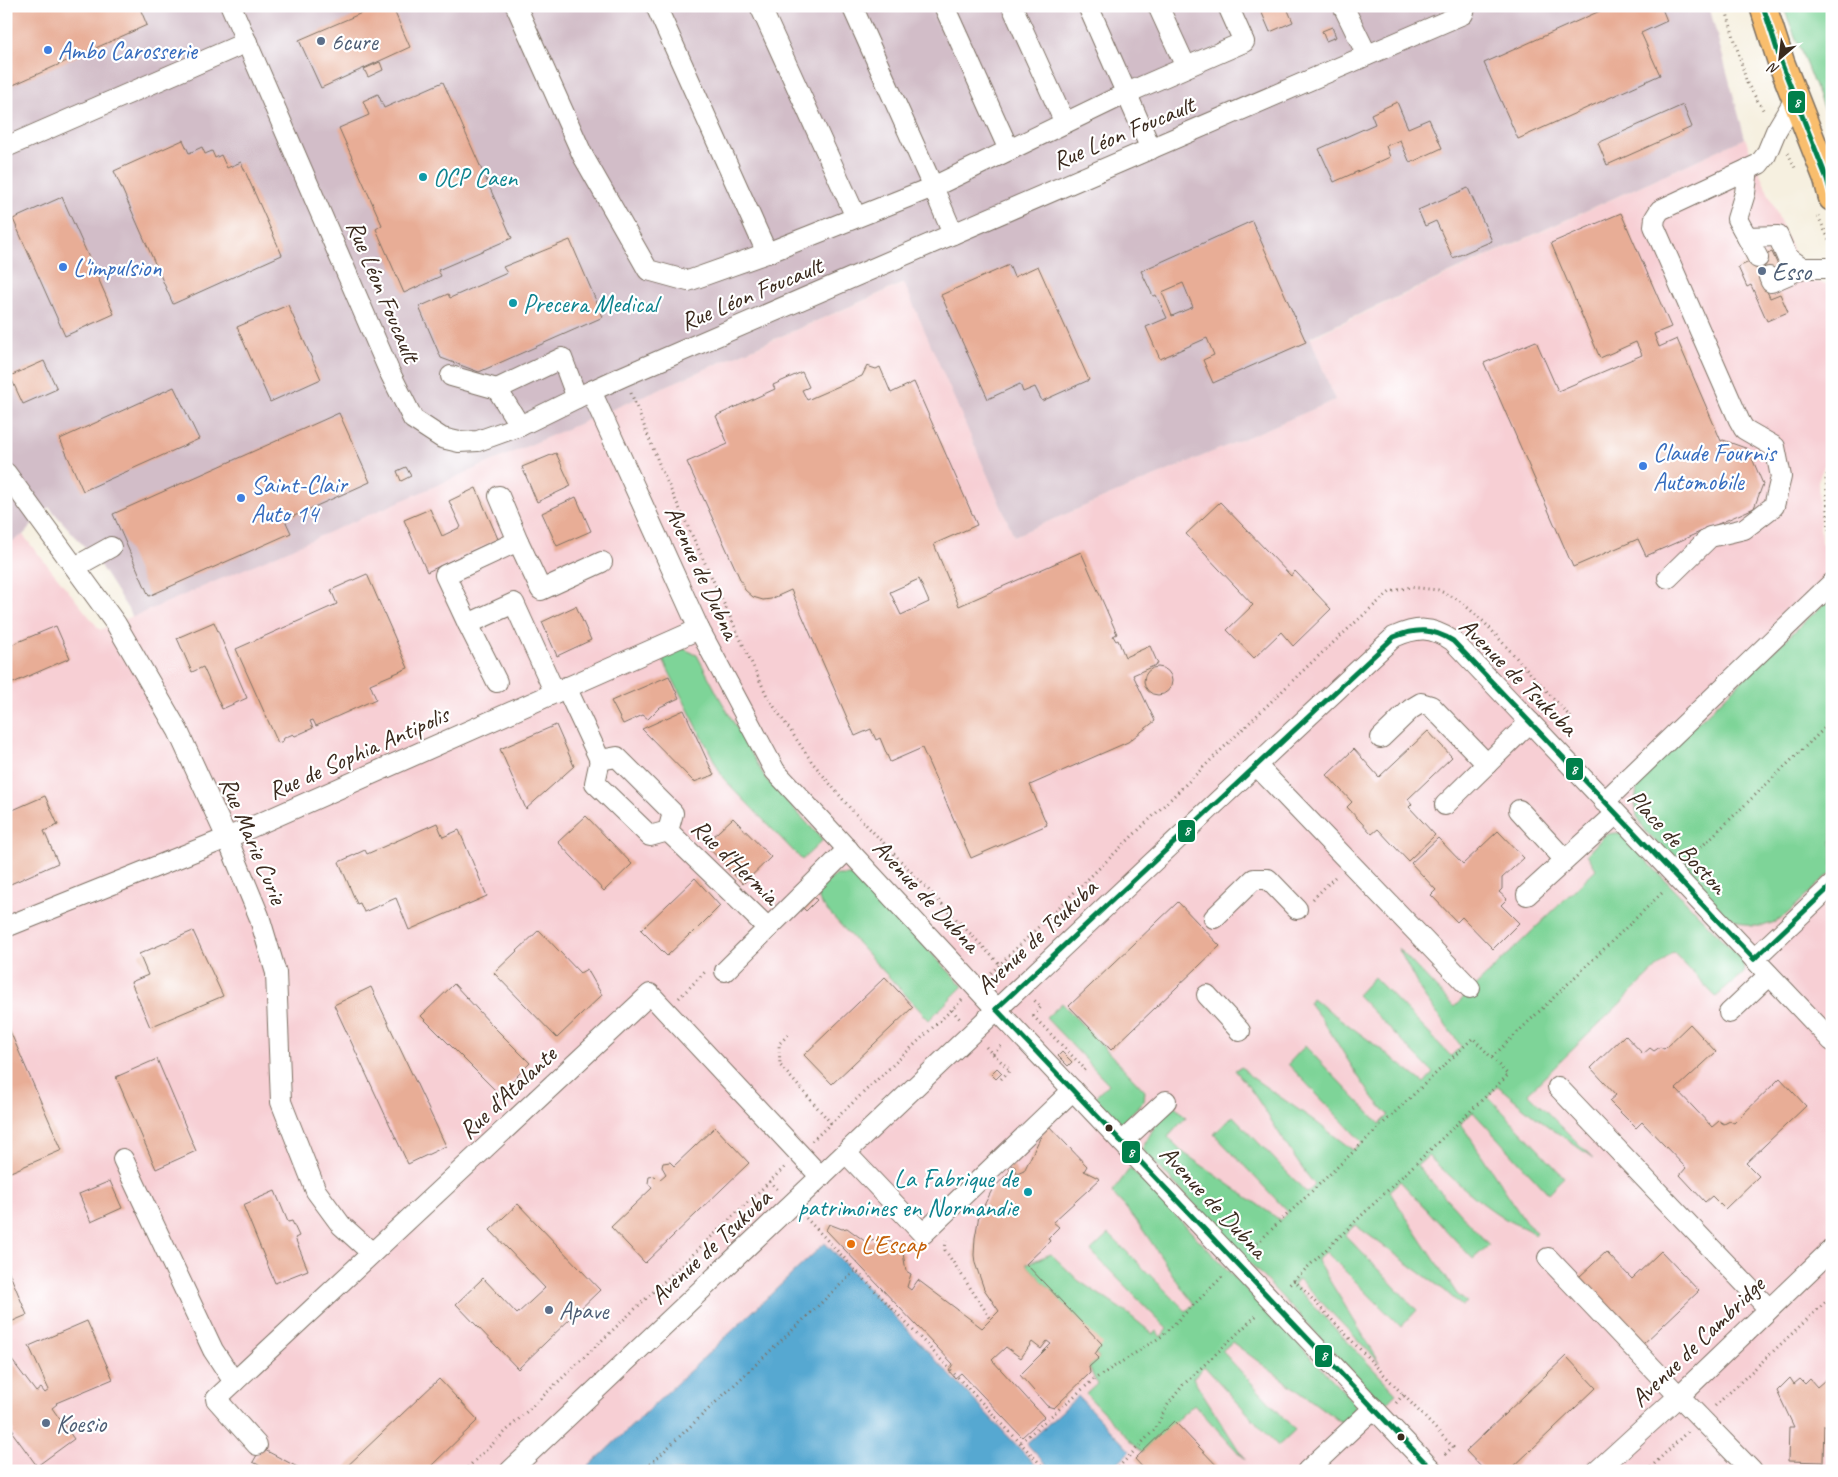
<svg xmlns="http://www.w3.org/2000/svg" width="1838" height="1477" font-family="Caveat,sans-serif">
	<rect width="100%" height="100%" fill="#fff"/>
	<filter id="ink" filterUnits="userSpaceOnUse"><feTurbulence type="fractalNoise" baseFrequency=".02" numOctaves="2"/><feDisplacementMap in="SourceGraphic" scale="10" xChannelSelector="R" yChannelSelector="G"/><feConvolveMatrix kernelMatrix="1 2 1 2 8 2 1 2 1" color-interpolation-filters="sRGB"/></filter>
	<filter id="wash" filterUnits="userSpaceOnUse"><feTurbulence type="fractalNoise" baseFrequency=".0096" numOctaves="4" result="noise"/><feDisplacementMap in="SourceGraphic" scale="20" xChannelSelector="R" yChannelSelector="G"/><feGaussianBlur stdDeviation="1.12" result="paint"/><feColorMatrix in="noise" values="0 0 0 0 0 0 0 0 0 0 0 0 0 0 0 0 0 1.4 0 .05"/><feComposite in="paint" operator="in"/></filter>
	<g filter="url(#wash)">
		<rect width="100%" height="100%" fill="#f6f0e0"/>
		<polygon fill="#f7cfd4" points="1745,138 1805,280 1832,285 1832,445 1818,481 1821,542 1832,555 1832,1471 6,1471 6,545 23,535 100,630 905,283 1014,536 1335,400 1310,338"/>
		<polygon fill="#d2bdc8" points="6,6 1709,6 1745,138 1310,337 1335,400 1014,536 904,283 133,617 97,561 49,507 23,535 6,545"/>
		<g fill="#7ed498" stroke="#5c7f5b">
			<polygon points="1783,6 1832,6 1832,130"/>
			<polygon points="1832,596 1832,872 1787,914 1775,922 1763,926 1750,926 1727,916 1647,833 1642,825 1637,816 1635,803 1637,787 1646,771"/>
			<polygon points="682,648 697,655 718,695 766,779 823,840 802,860 723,778 661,656"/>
			<path d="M1613,833H1620L1743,961L1744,973L1716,997L1673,952L1528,1093L1593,1158L1538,1119L1498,1086L1488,1096L1564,1177L1548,1193L1473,1112L1460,1124L1467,1133L1528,1225L1537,1232L1535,1235C1526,1227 1514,1225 1504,1218C1477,1201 1452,1178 1428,1156L1417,1166L1489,1245L1473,1259L1400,1181L1389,1191L1457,1294L1467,1303L1462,1306L1444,1290L1355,1225L1345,1235L1417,1310L1401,1327L1326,1252L1317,1260L1380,1363L1299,1279L1293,1284L1396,1393L1384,1405L1142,1149L1156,1124L1175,1106L1186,1117L1168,1137L1184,1153L1280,1220L1288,1212L1214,1134L1233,1116L1307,1193L1315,1185C1285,1149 1266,1105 1235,1070L1242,1067L1250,1076L1312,1119L1353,1150L1362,1142L1288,1064L1305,1046L1380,1124L1389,1115C1356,1083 1339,1038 1309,1003L1312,998L1370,1041L1424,1083L1433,1073L1357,995L1374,977L1451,1056L1461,1046L1423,995L1398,948L1454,1007L1596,869L1587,854L1605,835Z"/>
			<polygon points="836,875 856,875 963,986 929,1020 821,904 816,891"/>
			<polygon points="1062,1003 1145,1091 1144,1101 1118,1126 1093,1099 1109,1084 1046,1018"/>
			<path d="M1130,1168L1353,1401L1355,1405L1352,1414L1343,1424L1232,1342L1222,1351L1295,1430L1278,1446L1204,1366L1193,1378L1245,1460L1194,1404L1142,1452L1086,1394L1097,1384L1089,1367L1099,1358L1095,1354L1101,1344L1026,1264L1051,1254L1079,1281L1127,1313L1153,1334L1156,1331L1161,1337L1167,1329L1091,1251L1109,1234L1186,1311L1194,1304C1165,1268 1145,1225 1112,1193Z"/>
		</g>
		<g fill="#57a8d1" stroke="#496978">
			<polygon points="825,1243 1041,1471 584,1471"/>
			<polygon points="1078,1396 1130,1451 1109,1471 1052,1471 1027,1444"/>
		</g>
		<g id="blocks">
			<g fill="#e8ad96" fill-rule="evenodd">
				<polygon points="6,6 139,6 147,25 11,86 6,75"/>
				<polygon points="378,6 392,6 410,47 321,88 299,40"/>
				<polygon points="1259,6 1290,6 1287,8 1293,22 1270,32"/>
				<polygon points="1611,6 1661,6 1667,21 1641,33 1660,75 1518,139 1484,63"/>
				<polygon points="1332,27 1336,37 1326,41 1322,31"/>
				<polygon points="380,62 383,70 368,77 364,69"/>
				<polygon points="443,82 512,238 438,270 441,276 404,293 376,229 382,225 339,128 369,115 363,101 378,94 384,108"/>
				<polygon points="1397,102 1408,128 1429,119 1442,148 1410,163 1400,140 1386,146 1390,157 1334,182 1319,149 1375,124 1371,114"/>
				<polygon points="1683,105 1692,127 1607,165 1598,143"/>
				<polygon points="183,140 189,153 202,147 205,154 212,151 215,158 221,155 227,168 241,162 282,255 173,304 114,171"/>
				<polygon points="1468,188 1492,241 1453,258 1436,221 1425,226 1418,210"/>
				<polygon points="62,197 114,314 65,336 13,219"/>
				<polygon points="1621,213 1671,327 1654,334 1659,347 1677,339 1721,441 1723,440 1748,449 1763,484 1754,508 1646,556 1638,539 1573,567 1484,363 1536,341 1558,391 1642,355 1636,342 1600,358 1551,243"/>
				<path d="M1252,221L1306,342L1213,383L1203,360L1214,355L1207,338L1160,359L1146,327L1167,318L1156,295L1153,296L1141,271ZM1183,283L1193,307L1172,316L1162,292Z"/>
				<polygon points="570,240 603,317 479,372 441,358 419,307 448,294 450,298 507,273 503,267"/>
				<polygon points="1772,252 1781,272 1762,280 1770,298 1780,294 1788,312 1767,321 1751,285 1747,287 1738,267"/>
				<polygon points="1009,265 1014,277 1038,266 1089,380 1042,401 1035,387 1023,392 1020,384 988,399 941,295"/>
				<polygon points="288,305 321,379 270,402 237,327"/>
				<polygon points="44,361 57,389 23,404 10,376"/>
				<path d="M867,366L876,369L880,367L891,393L914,382L977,525L934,544L959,606L1081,552L1117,634L1113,636L1116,641L1118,640L1125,657L1150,646L1158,664L1133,675L1155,721L1128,742L1030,785L1047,825L971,858L922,748L890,762L880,738L876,740L871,729L855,736L791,590L771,599L763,600L753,597L745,590L687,462L728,444L716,416L775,389L773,385L802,372L809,387L802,390L807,400L862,376ZM919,579L929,602L901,615L890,592Z"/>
				<polygon points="174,387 199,439 83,491 60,439"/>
				<polygon points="339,413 370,482 285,520 291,533 149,596 113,514"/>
				<polygon points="556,453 571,486 537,502 522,467"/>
				<polygon points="406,467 411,476 401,481 397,471"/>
				<polygon points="476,488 498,539 427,572 404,520 430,509 442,536 461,527 449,501"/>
				<polygon points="576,497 591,531 557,546 542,513"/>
				<polygon points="1220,502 1291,576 1295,571 1331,609 1293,646 1281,632 1254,658 1227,630 1253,605 1186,534"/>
				<polygon points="367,574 408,668 370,684 376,699 316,726 313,720 310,721 313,728 295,736 293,734 284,738 283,741 278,743 236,649 337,604 331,590"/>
				<polygon points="576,606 591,640 557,656 542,622"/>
				<polygon points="214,622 247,698 222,709 203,667 192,672 177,638"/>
				<polygon points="56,626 70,658 6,686 6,647"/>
				<circle cx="1158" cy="681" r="14"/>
				<polygon points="669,676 679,698 660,707 648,719 643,715 623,724 611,701"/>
				<polygon points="684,710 714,775 694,782 642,729"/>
				<polygon points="556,725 574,766 526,809 500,749"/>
				<polygon points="1428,731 1452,757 1408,799 1412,804 1409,807 1435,835 1408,861 1378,829 1372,834 1347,807 1352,802 1327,775 1354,749 1379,777"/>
				<polygon points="45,796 58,825 44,831 58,863 6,886 6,813"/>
				<polygon points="586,816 632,864 604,891 558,842"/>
				<polygon points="733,818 771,857 743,884 705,844"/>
				<polygon points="437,823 443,837 459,830 487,896 409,930 396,898 364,912 360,903 357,904 339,862 365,850 367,854"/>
				<polygon points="1498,831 1524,858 1502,878 1502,889 1499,892 1507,899 1501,905 1519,923 1493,949 1462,917 1457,922 1431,895 1436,890 1411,863 1438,838 1463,864"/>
				<polygon points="695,878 720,906 691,935 690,934 667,956 641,930"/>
				<polygon points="811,894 817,900 806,911 800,905"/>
				<polygon points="1178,902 1220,946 1111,1050 1069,1006"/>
				<polygon points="539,930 580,973 587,969 602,995 557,1038 494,973"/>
				<polygon points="193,931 223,996 150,1027 131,982 148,975 139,954"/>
				<polygon points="885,977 913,1007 832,1084 804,1055"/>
				<polygon points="454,984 490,1023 530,1063 499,1094 421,1016"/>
				<polygon points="371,987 446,1146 408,1164 334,1005"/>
				<polygon points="6,1022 62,1150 6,1174"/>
				<polygon points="1690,1024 1716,1052 1676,1089 1712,1127 1719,1121 1724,1124 1730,1121 1734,1123 1780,1078 1806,1106 1746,1163 1759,1176 1725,1209 1712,1196 1705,1202 1680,1175 1686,1168 1642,1122 1636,1128 1609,1101 1616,1095 1591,1068 1625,1035 1643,1054 1650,1048 1654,1051 1660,1047 1664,1049"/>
				<polygon points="1062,1052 1072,1062 1068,1066 1058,1056"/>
				<polygon points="157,1059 196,1151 156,1169 116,1077"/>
				<polygon points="997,1068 1002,1073 996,1079 991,1074"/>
				<polygon points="1047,1124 1087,1166 1084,1171 1100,1179 1053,1222 1059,1227 1048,1238 1050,1241 1026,1264 1102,1344 1095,1354 1099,1358 1089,1367 1090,1373 1054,1408 1047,1406 1020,1375 1051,1344 1047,1341 1041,1349 1032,1342 1021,1358 1006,1347 992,1360 1044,1417 1022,1437 961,1373 955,1378 949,1371 953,1364 826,1230 829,1224 842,1229 847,1228 866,1242 880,1239 890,1241 903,1253 906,1271 911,1274 907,1287 911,1290 918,1280 982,1328 999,1311 984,1289 975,1263 974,1255 975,1238 979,1215 992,1190 1010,1171 1007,1163 1015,1167 1017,1174 1024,1171"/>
				<polygon points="715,1127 749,1163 645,1263 611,1227 652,1188 648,1183 649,1177 655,1176 659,1180 666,1174 662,1167 663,1163 670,1162 674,1166"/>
				<polygon points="110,1181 122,1208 91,1222 79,1194"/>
				<polygon points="275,1191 288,1222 292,1221 299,1236 295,1238 308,1270 275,1283 243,1205"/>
				<polygon points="518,1204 600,1290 518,1369 456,1304 483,1278 517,1314 545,1288 490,1230"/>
				<polygon points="1661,1251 1699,1291 1643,1344 1579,1277 1606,1252 1632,1279"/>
				<polygon points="6,1265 27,1315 6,1324"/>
				<polygon points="87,1321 113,1379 56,1403 57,1404 52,1408 74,1439 37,1466 12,1432 14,1431 6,1420 6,1363 11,1359 36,1392 41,1388 45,1393 49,1390 29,1346"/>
				<polygon points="1566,1356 1596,1388 1509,1471 1485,1471 1466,1451"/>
				<polygon points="1790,1378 1794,1384 1800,1379 1805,1384 1810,1379 1817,1387 1825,1380 1832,1380 1832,1426 1824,1425 1823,1462 1788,1461 1789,1427 1794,1427 1777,1391"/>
				<polygon points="439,1379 478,1420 426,1471 342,1471"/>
				<polygon points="1174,1421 1222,1471 1146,1471 1135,1459"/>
				<polygon points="261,1448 305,1471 270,1471 253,1462"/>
			</g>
		</g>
	</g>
	<g filter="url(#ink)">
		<use href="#blocks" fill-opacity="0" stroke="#7c6f62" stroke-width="1"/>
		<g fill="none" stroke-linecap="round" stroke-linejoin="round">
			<defs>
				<g id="minor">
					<polyline points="231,6 390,373 413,419 442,438 459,442 478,441 520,426 591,391 624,376 1463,14 1466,6"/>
					<polyline points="516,6 583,156 648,270 688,281 767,253 933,187 953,234"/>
					<polyline points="656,6 767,253"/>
					<polyline points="760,6 856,217"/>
					<polyline points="852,6 933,187 1127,93 1244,42 1228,6"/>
					<polyline points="944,6 1009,150"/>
					<polyline points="1012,6 1065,123"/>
					<polyline points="1088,6 1151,149"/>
					<polyline points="1158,6 1186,67"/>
					<polyline points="1343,6 1367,55"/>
					<polyline points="6,147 247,42"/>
					<polyline points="1748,169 1745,193 1737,219 1747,237 1778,236 1787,257 1803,268"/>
					<polyline points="1747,237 1758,258"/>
					<polyline points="1769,277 1771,282 1803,268 1832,268"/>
					<polyline points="451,376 497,389 520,426"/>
					<polyline points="497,389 562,358 577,398"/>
					<polyline points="591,391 699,629 775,771 996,1009 1433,1471"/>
					<polyline points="6,473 116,624 178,731 227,838 259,916 276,973 281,1102 316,1191 341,1225 372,1253"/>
					<polyline points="499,496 518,541"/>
					<polyline points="75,567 111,547"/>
					<polyline points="1668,578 1710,537 1744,529 1774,506 1781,477 1775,447 1744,429 1739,420 1654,226 1655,218 1660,210 1759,164 1766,155 1776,131 1795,99"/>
					<polyline points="468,624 497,682"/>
					<polyline points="566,687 600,760 617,757 673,813 668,831 768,928"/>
					<polyline points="555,693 514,603 468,624 445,575 518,541 541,590 602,562"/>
					<polyline points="1381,738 1411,709 1421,703 1431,706 1487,764"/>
					<polyline points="600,760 595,783 650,836 668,831"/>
					<polyline points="1256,765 1470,988"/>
					<polyline points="1604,802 1832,583"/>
					<polyline points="1445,805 1530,722"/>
					<polyline points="1519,810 1565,860"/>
					<polyline points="1527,895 1616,814"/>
					<polyline points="1214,918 1254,879 1268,879 1297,909"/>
					<polyline points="6,927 227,838 699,629"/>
					<polyline points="1754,959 1832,885"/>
					<polyline points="725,971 848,849"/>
					<polyline points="1207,995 1240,1031"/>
					<polyline points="1729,1013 1769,975"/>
					<polyline points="1558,1087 1769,1309"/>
					<polyline points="1122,1142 1166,1101"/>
					<polyline points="846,1153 923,1234 1073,1090"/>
					<polyline points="123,1159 213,1350 234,1382"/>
					<polyline points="1548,1258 1679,1396 1752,1471"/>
					<polyline points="257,1445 216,1399 650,994 821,1177"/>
					<path d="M510,1471C805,1193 1096,912 1394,637C1417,627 1431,626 1453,641L1832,1041"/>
					<polyline points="1307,1471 1374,1408"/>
					<polyline points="1597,1471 1679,1396 1832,1249"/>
				</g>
				<polyline id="major" points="1763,6 1781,62 1827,179 1832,198"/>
			</defs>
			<use href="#minor" stroke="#7c6f62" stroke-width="22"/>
			<use href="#major" stroke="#7c6f62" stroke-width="29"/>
			<g stroke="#7c6f62" stroke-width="3" stroke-dasharray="1 4" stroke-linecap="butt">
				<polyline points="1725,6 1747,83 1765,113"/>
				<polyline points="1788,153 1796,170"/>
				<polyline points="1818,216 1832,246"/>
				<polyline points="631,393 662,471 768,698 812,762 850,808 1007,972"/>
				<polyline points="1829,530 1826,480 1832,453"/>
				<polyline points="1691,864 1694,854 1832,721"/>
				<polyline points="1313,899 1337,875"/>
				<polyline points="991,973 1311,663 1370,609 1390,592 1410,587 1438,590 1459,600 1484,622 1573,720"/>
				<polyline points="679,998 706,971"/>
				<polyline points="952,1010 960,1019"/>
				<polyline points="1033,1016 1041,1007 1034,1000"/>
				<polyline points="1033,1016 1085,1069 1083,1071"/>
				<polyline points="788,1035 779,1044 780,1065 831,1123"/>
				<polyline points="986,1047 993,1054 1003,1044"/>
				<polyline points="993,1054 1010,1070 1001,1079"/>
				<polyline points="1492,1057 1664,891"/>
				<polyline points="812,1141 962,1000"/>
				<polyline points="769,1181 779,1191"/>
				<polyline points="806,1218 1047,1471"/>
				<polyline points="946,1240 945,1250 991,1319"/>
				<polyline points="1250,1250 1473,1038 1508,1075 1287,1287"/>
				<polyline points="1294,1280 1453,1447 1443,1456"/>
				<polyline points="1396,1403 1404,1394"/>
				<polyline points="1715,1406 1832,1296"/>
				<polyline points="1021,1442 1093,1380 1162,1336 1222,1277"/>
				<polyline points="6,1461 13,1471"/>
				<polyline points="464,1471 786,1166"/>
				<polyline points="643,1471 856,1270"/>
				<polyline points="1115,1471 1156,1428 1166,1407 1183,1385 1258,1314"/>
				<polyline points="1647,1471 1688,1431"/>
			</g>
			<use href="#minor" stroke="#fff" stroke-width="20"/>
			<use href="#major" stroke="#f9be6d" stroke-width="26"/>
			<defs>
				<g id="bus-1">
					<polyline points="1763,6 1781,62 1827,179 1832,197"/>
					<polyline points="1754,959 1832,885"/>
					<path d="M996,1009L1394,637C1416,628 1432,628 1453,641L1754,959"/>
					<polyline points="996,1009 1433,1471"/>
				</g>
			</defs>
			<use href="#bus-1" stroke="#fff" stroke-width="9"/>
			<use href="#bus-1" stroke="#00804b" stroke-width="5"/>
		</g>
	</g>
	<g fill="#5c6f8a" stroke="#fff" stroke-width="2">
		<circle cx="321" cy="41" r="5"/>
		<circle cx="1762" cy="271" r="5"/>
		<circle cx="549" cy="1310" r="5"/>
		<circle cx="46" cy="1423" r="5"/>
	</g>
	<g fill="#3f7fe0" stroke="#fff" stroke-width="2">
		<circle cx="48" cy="50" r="5"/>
		<circle cx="63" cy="267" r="5"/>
		<circle cx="1643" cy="466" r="5"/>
		<circle cx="241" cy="498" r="5"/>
	</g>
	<g fill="#0f9aa8" stroke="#fff" stroke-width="2">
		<circle cx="423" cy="177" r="5"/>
		<circle cx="513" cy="303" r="5"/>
		<circle cx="1028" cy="1192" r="5"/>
	</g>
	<g fill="#3b2a1e" stroke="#fff" stroke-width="2">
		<circle cx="1109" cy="1128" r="4.5"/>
		<circle cx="1401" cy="1437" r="4.5"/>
	</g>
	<circle fill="#e8710a" stroke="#fff" stroke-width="2" cx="851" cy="1244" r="5"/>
	<g text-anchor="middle" stroke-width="4.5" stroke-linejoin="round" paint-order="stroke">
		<g font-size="25" fill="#4e5e75" stroke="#fff" text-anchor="start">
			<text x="331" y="50">6cure</text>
			<text x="1772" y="280">Esso</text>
			<text x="559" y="1319">Apave</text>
			<text x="56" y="1432">Koesio</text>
		</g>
		<g font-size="25" fill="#366cbe" stroke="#fff" text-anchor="start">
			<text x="58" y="59">Ambo Carosserie</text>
			<text x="73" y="276">L'impulsion</text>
			<text x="1653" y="461">Claude Fournis<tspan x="1653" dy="29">Automobile</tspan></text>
			<text x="251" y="493">Saint-Clair<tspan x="251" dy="29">Auto 14</tspan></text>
		</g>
		<g font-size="25" fill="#3b2a1e" stroke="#fff">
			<text transform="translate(1123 132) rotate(-23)" y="9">Rue Léon Foucault</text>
			<text transform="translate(384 291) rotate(67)" y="9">Rue Léon Foucault</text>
			<text transform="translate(751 293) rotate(-23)" y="9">Rue Léon Foucault</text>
			<text transform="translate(703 572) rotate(65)" y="9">Avenue de Dubna</text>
			<text transform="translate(1519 676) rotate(45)" y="9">Avenue de Tsukuba</text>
			<text transform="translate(358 752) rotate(-24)" y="9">Rue de Sophia Antipolis</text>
			<text transform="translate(254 840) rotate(67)" y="9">Rue Marie Curie</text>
			<text transform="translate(1678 841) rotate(47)" y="9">Place de Boston</text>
			<text transform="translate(736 861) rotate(44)" y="9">Rue d'Hermia</text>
			<text transform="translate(927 895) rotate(47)" y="9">Avenue de Dubna</text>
			<text transform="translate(1036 936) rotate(-43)" y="9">Avenue de Tsukuba</text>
			<text transform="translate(507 1092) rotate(-43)" y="9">Rue d'Atalante</text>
			<text transform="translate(1214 1201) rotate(47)" y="9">Avenue de Dubna</text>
			<text transform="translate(710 1246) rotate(-43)" y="9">Avenue de Tsukuba</text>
			<text transform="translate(1697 1341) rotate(-44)" y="9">Avenue de Cambridge</text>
		</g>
		<g font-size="25" fill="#0d838f" stroke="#fff" text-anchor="start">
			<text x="433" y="186">OCP Caen</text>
			<text x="523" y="312">Precera Medical</text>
			<text x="1018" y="1187" text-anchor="end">La Fabrique de<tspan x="1018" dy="29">patrimoines en Normandie</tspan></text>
		</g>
		<g font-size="25" fill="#c56008" stroke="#fff" text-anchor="start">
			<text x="861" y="1253">L'Escap</text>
		</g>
	</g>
	<g stroke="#fff" stroke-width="2">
		<rect x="1787" y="90" width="19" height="24" rx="5" fill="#00804b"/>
		<rect x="1565" y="757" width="19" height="24" rx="5" fill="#00804b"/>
		<rect x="1177" y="819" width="19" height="24" rx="5" fill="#00804b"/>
		<rect x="1121" y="1140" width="20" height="24" rx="5" fill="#00804b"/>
		<rect x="1314" y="1344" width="19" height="24" rx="5" fill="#00804b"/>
	</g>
	<g font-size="14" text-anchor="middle" font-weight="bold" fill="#fff">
		<text x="1797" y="107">8</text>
		<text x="1574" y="774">8</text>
		<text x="1187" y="835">8</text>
		<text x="1131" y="1157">8</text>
		<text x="1324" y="1360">8</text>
	</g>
	<rect width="1838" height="1477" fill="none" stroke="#fff" stroke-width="25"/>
	<g transform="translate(1780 58) rotate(208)" stroke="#ffffff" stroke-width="4" paint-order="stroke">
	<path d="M0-4L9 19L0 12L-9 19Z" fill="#3b2a1e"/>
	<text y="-8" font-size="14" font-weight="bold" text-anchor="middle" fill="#3b2a1e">N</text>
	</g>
</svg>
